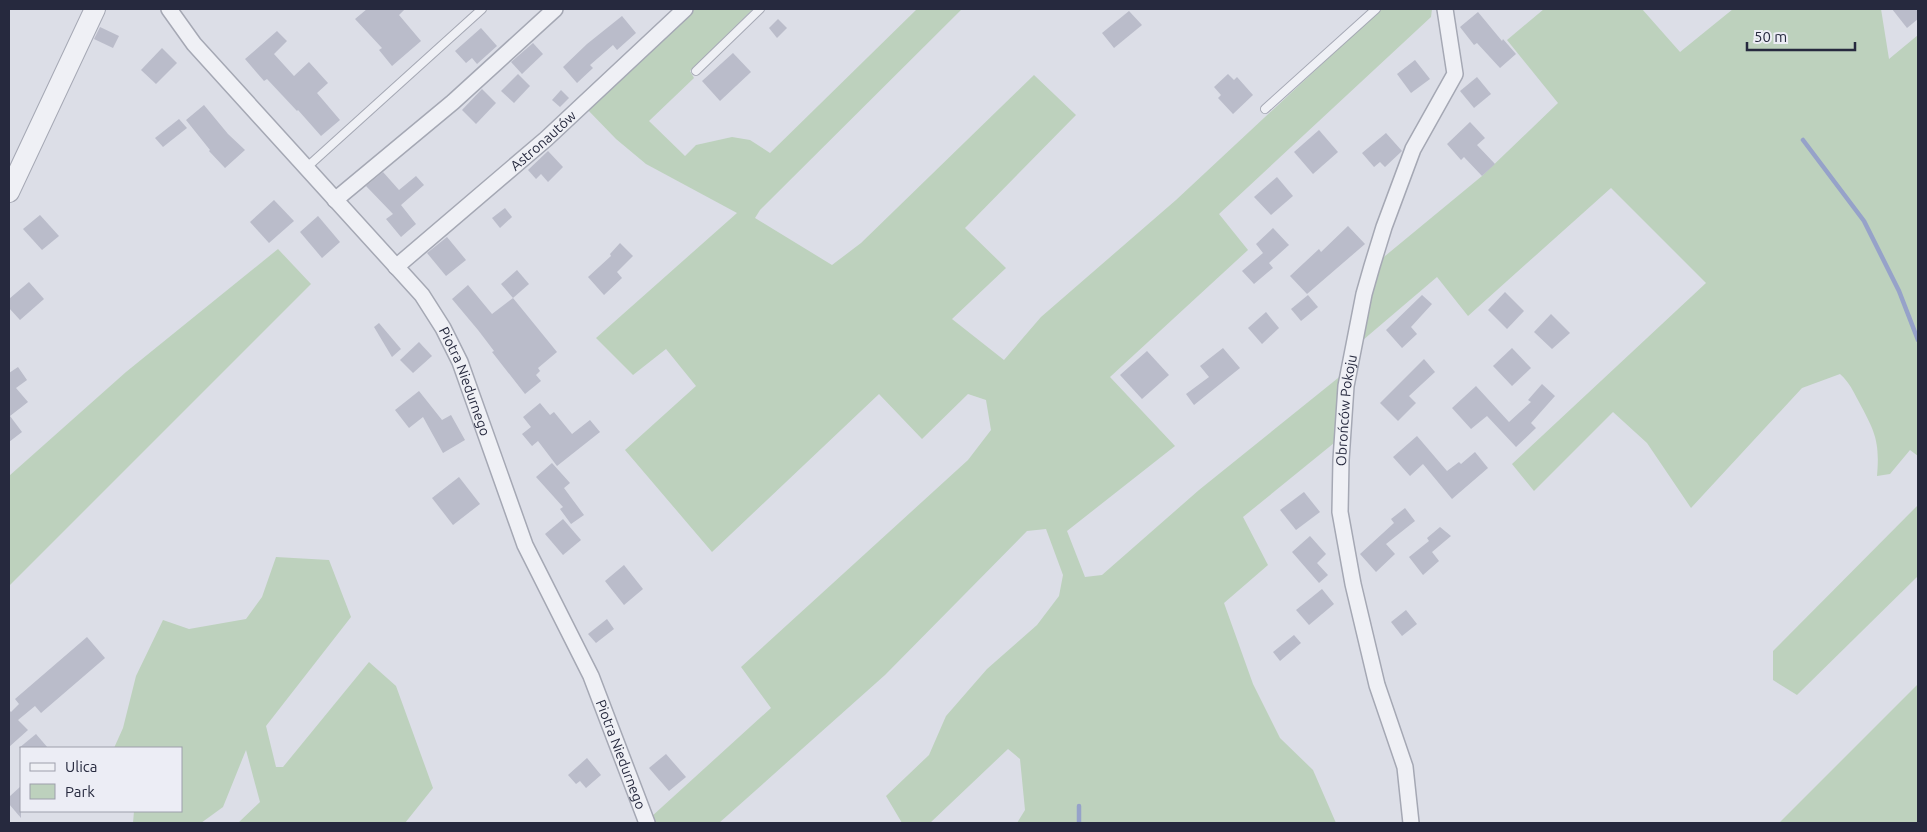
<svg xmlns="http://www.w3.org/2000/svg" width="1927" height="832" font-family="Ubuntu,sans-serif">
	<rect width="100%" height="100%" fill="#dcdee7"/>
	<g fill="#bdd1bd">
		<polygon points="692,9 753,9 690,71 694,78 649,121 685,156 696,145 732,137 750,140 770,153 917,9 962,9 760,210 755,218 832,265 861,243 1034,75 1076,115 965,228 1006,268 952,319 1004,360 1041,317 1176,200 1381,9 1432,9 1431,17 1219,214 1248,250 1110,377 1175,446 1067,531 1085,577 1102,575 1199,490 1343,374 1334,443 1243,517 1268,565 1224,603 1253,684 1280,738 1313,770 1336,823 1017,823 1025,810 1020,759 1008,749 930,823 902,823 886,796 929,755 946,716 987,669 1037,625 1059,596 1063,575 1046,529 1027,531 885,675 719,823 654,823 651,817 771,708 741,667 968,460 991,430 986,400 968,394 922,439 879,394 712,552 625,450 696,386 666,349 633,375 596,338 737,213 646,164 616,139 586,108"/>
		<path d="M1544,9H1642L1680,52L1733,9H1881L1889,59L1918,35V456L1910,450L1890,474L1877,476C1880,441 1875,432 1859,402C1853,391 1850,383 1840,374L1802,388L1691,508L1647,443L1613,412L1534,491L1512,464L1706,283L1611,188L1468,316L1437,277L1363,340L1367,300L1379,261L1482,176L1558,103L1507,40Z"/>
		<polygon points="278,249 311,284 9,586 9,476 126,372"/>
		<polygon points="1918,505 1918,576 1797,695 1773,680 1773,651"/>
		<polygon points="276,557 329,560 351,617 266,726 276,767 283,767 369,662 396,686 433,788 405,823 238,823 260,802 246,750 223,807 201,823 133,823 134,811 181,811 181,748 114,748 123,728 136,676 163,620 189,629 246,619 262,597"/>
		<polygon points="1918,684 1918,823 1779,823"/>
	</g>
	<g fill="none" stroke-linecap="round" stroke-linejoin="round">
		<g stroke="#96a2c9" stroke-width="4.5">
			<polyline points="1803,140 1864,221 1899,291 1918,340"/>
			<polyline points="1079,806 1079,823"/>
		</g>
	</g>
	<g fill="#babcca">
		<polygon points="367,9 405,9 399,15 421,41 392,66 379,50 382,48 355,19"/>
		<polygon points="1892,9 1918,9 1918,19 1907,28"/>
		<polygon points="1129,11 1142,25 1114,48 1102,33"/>
		<polygon points="1478,12 1502,41 1503,39 1516,54 1500,68 1477,43 1474,45 1460,27"/>
		<polygon points="622,16 636,33 617,50 613,45 590,65 593,68 577,83 563,67 587,44"/>
		<polygon points="778,19 787,28 777,38 769,28"/>
		<polygon points="100,27 119,36 113,48 94,39"/>
		<polygon points="481,28 497,46 477,64 472,58 466,63 455,51"/>
		<polygon points="277,31 287,41 274,54 294,76 309,62 328,83 317,93 340,120 321,136 298,110 297,111 267,79 264,81 245,59"/>
		<polygon points="533,43 543,54 522,74 511,62"/>
		<polygon points="162,48 177,63 156,84 141,70"/>
		<polygon points="733,53 751,72 720,101 702,81"/>
		<polygon points="1415,60 1430,79 1411,93 1397,74"/>
		<polygon points="518,74 530,86 514,103 501,91"/>
		<polygon points="1228,74 1234,80 1237,77 1253,95 1233,114 1218,98 1221,95 1214,87"/>
		<polygon points="1477,77 1491,94 1474,108 1460,91"/>
		<polygon points="482,89 496,103 476,124 462,110"/>
		<polygon points="561,90 569,98 560,107 552,100"/>
		<polygon points="204,105 228,134 245,150 225,168 209,151 210,150 186,120"/>
		<polygon points="179,119 187,128 163,147 155,138"/>
		<polygon points="1470,122 1485,138 1477,145 1495,164 1482,176 1464,157 1461,160 1447,144"/>
		<polygon points="1319,130 1338,152 1313,174 1294,152"/>
		<polygon points="1386,133 1402,151 1385,167 1380,162 1374,167 1362,153"/>
		<polygon points="548,151 563,167 548,182 541,174 536,179 528,170"/>
		<polygon points="383,172 399,190 416,176 424,185 401,205 416,224 401,237 386,219 393,214 366,186"/>
		<polygon points="1277,177 1293,196 1271,215 1254,197"/>
		<polygon points="274,200 294,221 269,243 250,222"/>
		<polygon points="505,208 512,217 500,228 492,218"/>
		<polygon points="40,215 59,236 42,250 23,229"/>
		<polygon points="318,216 340,242 322,258 300,232"/>
		<polygon points="1348,226 1365,244 1307,294 1290,276 1319,249 1321,252"/>
		<polygon points="1273,228 1289,245 1269,263 1273,268 1254,284 1242,271 1263,253 1256,244"/>
		<polygon points="447,237 466,260 446,276 427,253"/>
		<polygon points="620,243 633,256 617,272 622,278 604,295 588,277 611,256 610,254"/>
		<polygon points="517,270 529,284 513,298 501,284"/>
		<polygon points="29,282 44,299 20,320 9,308 9,299"/>
		<polygon points="468,285 492,314 513,298 557,352 538,368 540,371 536,375 541,381 525,394 492,352 494,351 478,330 452,299"/>
		<polygon points="1505,292 1524,311 1507,329 1488,310"/>
		<polygon points="1308,295 1318,307 1301,321 1291,309"/>
		<polygon points="1422,295 1432,304 1411,327 1417,334 1402,348 1386,330"/>
		<polygon points="1266,312 1279,328 1262,344 1248,328"/>
		<polygon points="1551,314 1570,333 1552,349 1534,332"/>
		<polygon points="379,323 401,349 392,357 374,327"/>
		<polygon points="419,342 432,356 413,373 400,360"/>
		<polygon points="1223,348 1240,368 1194,405 1186,394 1209,377 1200,366"/>
		<polygon points="1512,348 1531,368 1512,386 1493,366"/>
		<polygon points="1147,351 1169,375 1142,399 1120,375"/>
		<polygon points="1424,359 1435,372 1409,396 1416,403 1398,421 1380,403"/>
		<polygon points="18,367 27,380 16,388 28,402 10,416 22,432 9,442 9,373"/>
		<polygon points="1542,384 1555,396 1531,423 1536,428 1516,447 1487,416 1471,429 1452,408 1476,386 1509,422 1531,402 1528,400"/>
		<polygon points="419,391 442,420 451,415 465,440 443,453 423,417 409,428 395,410"/>
		<polygon points="540,403 550,415 554,412 572,434 590,420 600,432 557,466 538,441 532,446 522,434 531,427 523,417"/>
		<polygon points="1417,436 1447,471 1459,462 1461,464 1475,452 1488,468 1452,499 1423,464 1410,476 1393,457"/>
		<polygon points="552,463 570,483 564,488 584,515 571,524 560,509 563,507 536,477"/>
		<polygon points="459,477 480,504 453,525 432,498"/>
		<polygon points="1304,492 1320,512 1296,530 1280,510"/>
		<polygon points="1405,508 1415,521 1386,544 1395,554 1376,572 1360,554 1394,523 1391,519"/>
		<polygon points="563,519 581,540 563,555 545,534"/>
		<polygon points="1440,527 1451,536 1432,552 1439,561 1423,575 1409,557 1429,541 1427,538"/>
		<polygon points="1310,536 1326,554 1317,563 1328,575 1319,583 1292,552"/>
		<polygon points="624,565 643,589 624,605 605,581"/>
		<polygon points="1322,589 1334,604 1309,625 1296,610"/>
		<polygon points="1406,610 1417,624 1402,636 1391,622"/>
		<polygon points="607,619 614,629 596,643 588,634"/>
		<polygon points="1294,635 1301,643 1280,661 1273,652"/>
		<polygon points="87,637 105,658 41,713 35,706 18,720 28,730 9,747 9,710 11,712 19,704 15,699"/>
		<polygon points="36,734 48,748 19,748"/>
		<polygon points="666,754 686,777 669,791 649,768"/>
		<polygon points="587,758 601,775 586,788 580,781 576,784 568,775"/>
		<polygon points="21,786 21,818 9,804 9,797"/>
	</g>
	<g fill="none" stroke-linecap="round" stroke-linejoin="round">
		<defs>
			<g id="service">
				<polyline points="696,71 760,9"/>
				<polyline points="1265,109 1376,9"/>
				<polyline points="306,168 482,9"/>
			</g>
			<g id="minor">
				<path id="s1" d="M169,9L194,44L422,295L443,328L460,362L525,545L591,676L647,823"/>
				<polyline points="335,200 453,102 555,9"/>
				<path id="s2" d="M396,267L546,139L685,9"/>
				<path id="s3" d="M1411,823L1405,767L1377,685L1353,584L1340,512L1341,460L1346,386L1364,294L1372,266L1384,227L1413,149L1455,74L1445,9"/>
			</g>
			<polyline id="tertiary" points="9,192 95,9"/>
		</defs>
		<use href="#service" stroke="#a5a8b4" stroke-width="10"/>
		<use href="#minor" stroke="#a5a8b4" stroke-width="18"/>
		<use href="#tertiary" stroke="#a5a8b4" stroke-width="22"/>
		<use href="#service" stroke="#eff0f5" stroke-width="8"/>
		<use href="#minor" stroke="#eff0f5" stroke-width="15"/>
		<use href="#tertiary" stroke="#eff0f5" stroke-width="20"/>
	</g>
	<g text-anchor="middle" stroke-width="4" stroke-linejoin="round" paint-order="stroke">
		<g font-size="14" fill="#26293e" stroke="#ecedf5">
			<text dy="5" stroke="none"><textPath href="#s2" startOffset="194">Astronautów</textPath></text>
			<text dy="5" stroke="none"><textPath href="#s1" startOffset="479">Piotra Niedurnego</textPath></text>
			<text dy="5" stroke="none"><textPath href="#s3" startOffset="422">Obrońców Pokoju</textPath></text>
			<text dy="5" stroke="none"><textPath href="#s1" startOffset="884">Piotra Niedurnego</textPath></text>
		</g>
	</g>
	<rect width="1927" height="832" fill="none" stroke="#26293e" stroke-width="20"/>
	<rect x="20" y="747" width="162" height="65" fill="#ecedf5" stroke="#9d9fac"/>
	<rect x="30" y="763" width="25" height="8" fill="#eff0f5" stroke="#9d9fac"/>
	<text x="65" y="772" font-size="15" fill="#26293e">Ulica</text>
	<rect x="30" y="784" width="25" height="15" fill="#bdd1bd" stroke="#9d9fac"/>
	<text x="65" y="797" font-size="15" fill="#26293e">Park</text>
	<path d="M1747 42v8h108v-8" fill="none" stroke="#26293e" stroke-width="2.5"/>
	<text x="1754" y="42" font-size="15" fill="#26293e" stroke="#ecedf5" stroke-width="4" paint-order="stroke">50 m</text>
</svg>
